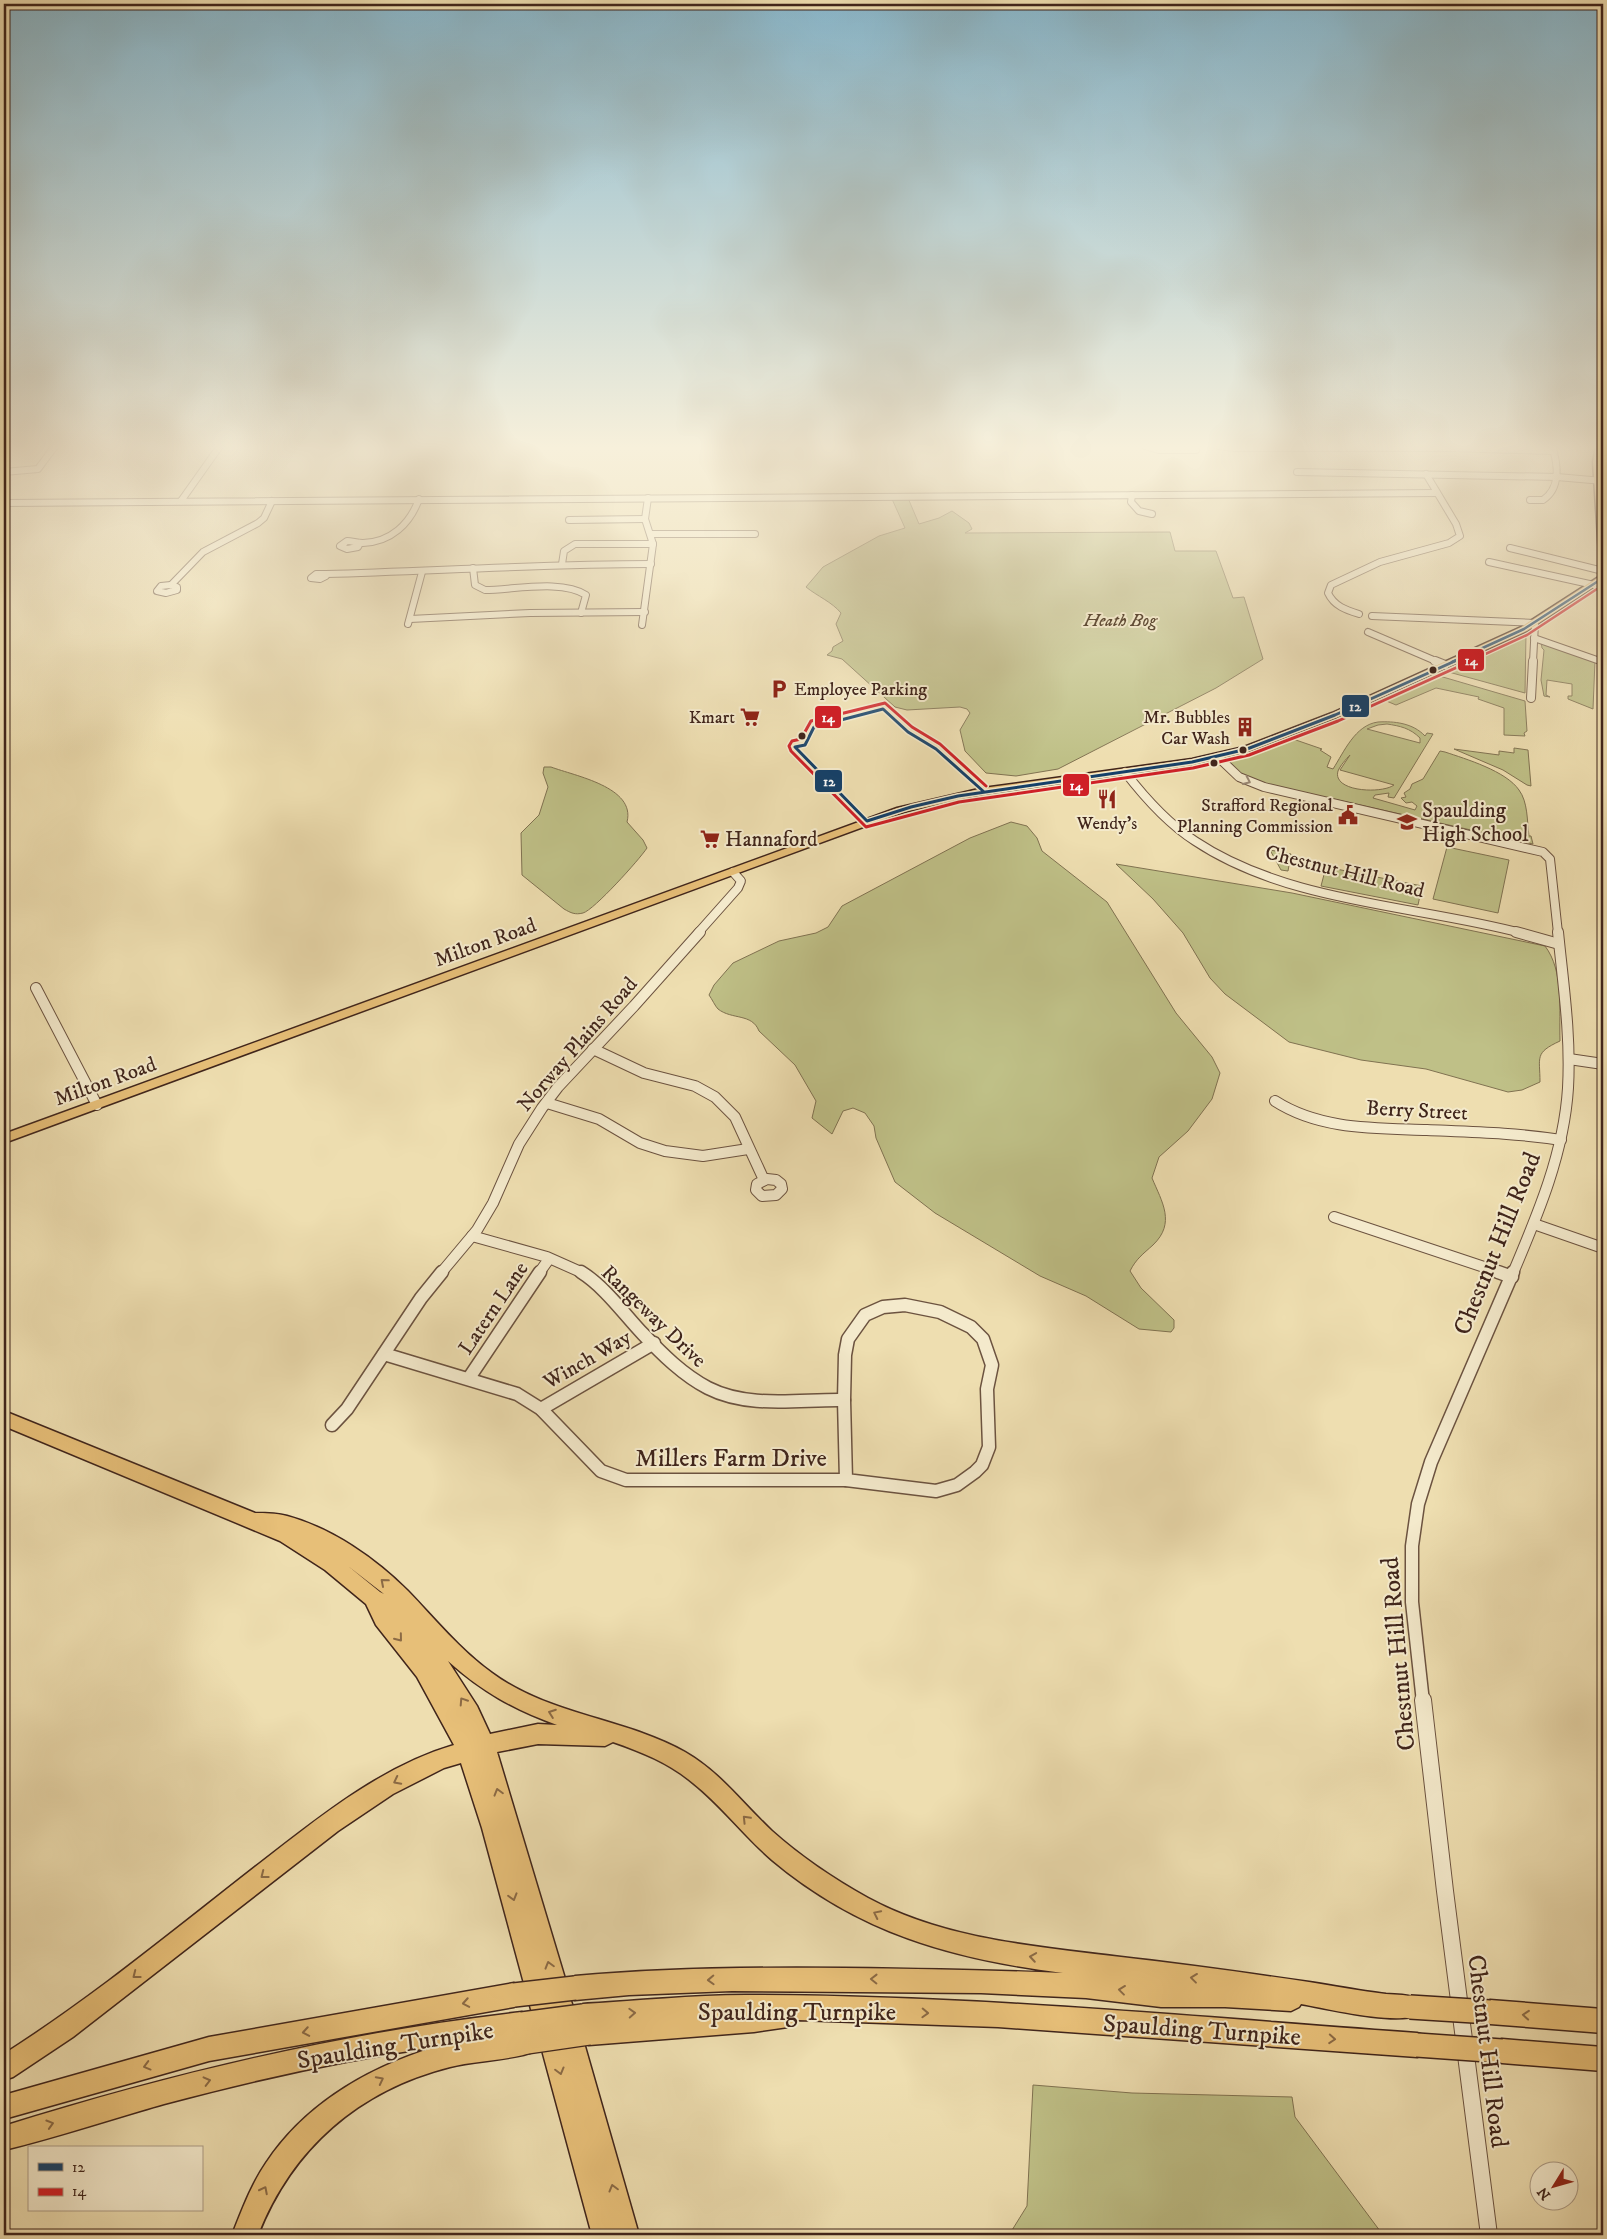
<svg xmlns="http://www.w3.org/2000/svg" width="1607" height="2239" font-family="'IM FELL DW Pica',serif">
	<rect width="100%" height="100%" fill="#eedeb0"/>
	<filter id="stains"><feTurbulence type="fractalNoise" baseFrequency=".004" numOctaves="4"/><feColorMatrix values="0 0 0 0 .2 0 0 0 0 .09 0 0 0 0 .02 0 0 0 .5 -.17"/></filter>
	<radialGradient id="worn" r=".72"><stop offset=".6" stop-color="#630" stop-opacity="0"/><stop offset="1" stop-color="#630" stop-opacity=".3"/></radialGradient>
	<g fill="#bfc087" stroke="#807251" fill-rule="evenodd">
		<path d="M908,498L919,524L939,518L952,511L969,523L972,529L965,533L1170,532L1175,551H1216L1233,598L1244,597L1263,659L1216,688L1058,769L1016,776L986,773L965,751L960,730L970,713L967,709L960,707L907,710L895,707L842,659L827,655L832,651L833,647L843,641L836,624L841,613C832,602 817,596 806,587L823,567L879,536L905,528L892,499Z"/>
		<polygon points="1526,633 1525,693 1445,671"/>
		<polygon points="1541,642 1595,660 1593,709 1568,699 1568,696 1572,696 1572,684 1547,680 1546,695 1550,697 1544,696 1541,680 1544,650 1542,648"/>
		<polygon points="1436,675 1525,701 1527,731 1524,733 1525,736 1504,735 1504,708 1478,699 1479,697 1436,688 1396,705 1384,700 1370,706 1368,705"/>
		<path d="M1378,722C1394,721 1413,723 1425,736L1427,733L1433,734L1394,798L1388,797L1389,793L1375,795L1373,798L1415,810L1417,806L1412,802L1406,803L1401,798L1406,797L1404,793L1410,789L1412,784L1423,779L1440,751L1445,752C1466,759 1506,771 1519,790C1528,802 1527,821 1529,836H1531L1533,844L1329,798L1325,799L1264,784L1241,775L1228,760L1290,738L1322,749L1320,750L1331,757L1327,767L1333,769C1344,752 1355,725 1378,722ZM1387,724C1400,726 1410,728 1420,738V743L1367,729L1378,725ZM1350,755L1340,770L1394,785C1382,794 1332,792 1338,771C1340,766 1346,759 1350,755Z"/>
		<polygon points="1514,748 1528,750 1531,786 1527,785 1503,770 1454,749 1499,755 1499,751 1514,753"/>
		<path d="M544,767H551C575,776 636,787 627,822L643,840L647,848C639,860 594,910 583,913C575,915 571,913 564,909L522,875L521,833L539,815L548,787L543,773Z"/>
		<path d="M1011,822L1027,826L1037,838L1042,851L1107,902L1176,1013L1212,1057L1220,1073L1212,1099L1188,1131L1159,1157L1152,1178C1162,1202 1176,1223 1153,1245C1143,1254 1136,1259 1130,1271L1141,1288L1174,1320V1328L1171,1332L1139,1329L1086,1296L1040,1276L935,1213L895,1182L876,1138L874,1126L865,1113L853,1108L843,1111L832,1134L812,1118L816,1101L795,1065L759,1031C752,1013 732,1020 718,1009C715,1006 712,999 709,995L714,985L733,963L779,941L816,933L828,927L842,906L970,838Z"/>
		<polygon points="1447,847 1509,860 1498,913 1433,899"/>
		<polygon points="1270,850 1291,854 1288,871 1281,870"/>
		<path d="M1116,864L1292,893L1545,946C1564,971 1559,1010 1560,1041C1534,1053 1540,1057 1540,1082L1522,1090L1508,1092L1426,1069L1361,1060L1289,1042L1225,994L1210,978L1183,933L1153,899Z"/>
		<polygon points="1326,867 1422,886 1418,905 1321,886"/>
		<polygon points="1033,2085 1132,2093 1292,2097 1295,2117 1383,2235 1009,2235 1027,2206"/>
	</g>
	<g fill="none" stroke-linecap="round" stroke-linejoin="round">
		<defs>
			<g id="minor-far4">
				<polyline points="1145,446 1159,450 1196,450"/>
				<polyline points="1218,446 1235,448 1450,448 1554,451"/>
				<polyline points="4,472 38,469 55,446"/>
				<polyline points="1297,472 1557,477 1603,481"/>
				<polyline points="1132,495 1131,502 1139,511 1152,514"/>
				<path d="M1530,500H1543C1561,488 1558,464 1552,446"/>
				<polyline points="181,501 220,446"/>
				<polyline points="4,503 1437,493"/>
				<polyline points="569,520 645,519"/>
				<polyline points="651,534 755,534"/>
				<path d="M360,543L358,547L347,549L340,546L347,541C352,541 357,543 363,543C391,542 410,524 419,499"/>
				<polyline points="1510,548 1603,571"/>
				<polyline points="1489,562 1594,585"/>
				<polyline points="562,564 564,551 575,544 653,544"/>
				<path d="M473,568L475,585L485,590C513,590 562,579 586,595L581,613"/>
				<polygon points="316,574 326,574 326,576 320,579 311,578"/>
				<path d="M326,574C434,571 543,564 651,564"/>
				<polygon points="171,585 177,587 177,590 166,593 157,591 161,586"/>
				<polyline points="171,585 203,552 258,523 264,518 272,501"/>
				<path d="M1359,614C1346,610 1334,606 1328,593L1331,585L1380,562L1449,543L1460,536L1456,524L1426,474"/>
				<polyline points="1372,616 1535,623 1533,662"/>
				<polyline points="410,619 530,613 645,612"/>
				<polyline points="408,624 422,572"/>
				<polyline points="642,625 653,544 645,519 648,498"/>
				<polyline points="1368,632 1438,662"/>
				<polyline points="1534,638 1597,660"/>
			</g>
			<g id="minor-far3">
				<polyline points="1435,661 1445,665"/>
				<polyline points="1531,698 1533,661"/>
				<polyline points="1218,757 1239,777 1264,787 1543,852 1550,859 1558,933"/>
				<path d="M1125,772C1145,798 1167,823 1195,841C1288,903 1415,905 1521,933"/>
				<polyline points="698,933 738,888 741,881 733,872"/>
			</g>
			<g id="minor-far2">
				<polyline points="1516,932 1559,944"/>
				<polyline points="36,988 97,1105"/>
				<polyline points="593,1049 644,1073 695,1086 715,1097 735,1117 764,1180"/>
				<polyline points="1569,1059 1603,1064"/>
				<path d="M1275,1101C1320,1130 1375,1128 1427,1130C1472,1132 1517,1133 1561,1140"/>
				<polyline points="547,1103 599,1119 640,1143 665,1151 703,1156 748,1149"/>
				<polygon points="767,1179 776,1180 781,1184 782,1189 776,1195 762,1196 756,1190 757,1184"/>
				<polyline points="1334,1217 1502,1273"/>
				<polyline points="1534,1224 1603,1248"/>
				<polyline points="472,1236 547,1257 583,1273"/>
				<polyline points="441,1273 477,1230 493,1203 519,1144 542,1108 558,1087 634,1006 700,932"/>
				<polyline points="539,1273 549,1259"/>
				<path d="M1513,1273C1538,1214 1564,1153 1568,1088C1571,1035 1563,983 1558,932"/>
			</g>
			<g id="minor-far1">
				<path d="M581,1272C605,1287 624,1314 643,1334C662,1354 683,1375 708,1388C749,1409 800,1399 844,1400"/>
				<polyline points="1498,1272 1512,1277"/>
				<polygon points="905,1305 940,1312 971,1327 983,1339 992,1365 987,1389 989,1447 982,1465 975,1472 957,1485 936,1491 846,1480 844,1400 845,1355 848,1339 865,1315 883,1307"/>
				<polyline points="384,1354 517,1394 541,1409 601,1471 626,1480 846,1480"/>
				<polyline points="469,1378 540,1272"/>
				<polyline points="541,1409 654,1343"/>
				<polyline points="332,1425 347,1409 421,1298 442,1272"/>
				<polyline points="1423,1702 1412,1602 1412,1546 1418,1504 1431,1462 1513,1272"/>
			</g>
			<polyline id="minor" points="1423,1700 1445,1891 1489,2235"/>
			<g id="major">
				<path d="M1596,446H1602C1598,482 1605,520 1603,556L1599,554L1593,462Z"/>
				<polygon points="1600,576 1603,576 1603,581 1527,631 1338,717 1250,751 1192,765 983,794 904,812 4,1143 4,1134 897,808 983,788 1192,759 1244,747 1332,713 1521,627"/>
			</g>
			<g id="highway">
				<path d="M4,1411L255,1513C265,1513 276,1513 287,1516C332,1528 376,1559 408,1591C435,1619 460,1650 492,1673C549,1715 624,1718 685,1752C720,1772 743,1804 772,1831C801,1857 834,1879 868,1898C946,1940 1035,1946 1121,1957C1184,1964 1247,1973 1309,1982C1335,1986 1361,1991 1386,1994C1398,1995 1408,1994 1418,1999L1422,2007L1418,2015C1395,2025 1328,2009 1301,2004L1299,2007L1291,2011L1225,2007H1161L1086,1998L981,1993L732,1991L629,1995L575,2000L570,1998L574,2010L583,2004C637,2001 692,1995 746,1995C970,1995 1194,2017 1417,2033L1426,2036L1429,2045L1426,2054L1417,2057L998,2027L798,2020L796,2023L788,2027L754,2032L589,2045L584,2043L639,2235H592L482,1828L461,1763L444,1768L393,1794L338,1831L73,2037L13,2077L4,2080V2054C92,1998 173,1931 255,1867C316,1820 379,1767 454,1745L417,1677L376,1625L366,1604L325,1570L280,1541L4,1426ZM348,1566L384,1594L380,1592ZM448,1661C481,1691 515,1710 557,1725L538,1724L490,1734L477,1706ZM613,1742C642,1752 669,1763 693,1783C722,1806 744,1836 772,1860C859,1933 952,1959 1063,1973C990,1970 917,1969 844,1968C754,1967 665,1968 575,1976L567,1980L566,1982L497,1752L538,1744L605,1746Z"/>
				<polygon points="514,1983 522,1987 526,1995 522,2003 514,2007 209,2061 4,2119 4,2095 209,2037"/>
				<polygon points="1490,2000 1603,2009 1603,2033 1490,2024 1482,2020 1478,2012 1482,2004"/>
				<path d="M522,2012L530,2016L534,2024L531,2032L536,2033L539,2042L536,2051C509,2061 477,2060 450,2067C359,2090 292,2148 258,2235H232C242,2210 251,2185 266,2163C306,2103 368,2068 435,2047C344,2060 253,2080 164,2104C111,2119 58,2137 4,2150V2126C174,2073 345,2032 522,2012Z"/>
				<polygon points="1502,2039 1603,2047 1603,2071 1502,2063 1493,2060 1490,2051 1493,2042"/>
			</g>
		</defs>
		<use href="#minor-far4" stroke="#6c5340" stroke-width="8"/>
		<use href="#minor-far3" stroke="#6c5340" stroke-width="10"/>
		<use href="#minor-far2" stroke="#6c5340" stroke-width="12"/>
		<use href="#minor-far1" stroke="#6c5340" stroke-width="15"/>
		<use href="#minor" stroke="#6c5340" stroke-width="18"/>
		<use href="#major" stroke="#40251b" stroke-width="3"/>
		<use href="#highway" stroke="#40251b" stroke-width="3"/>
		<use href="#minor-far4" stroke="#f4eacc" stroke-width="6"/>
		<use href="#minor-far3" stroke="#f4eacc" stroke-width="8"/>
		<use href="#minor-far2" stroke="#f4eacc" stroke-width="10"/>
		<use href="#minor-far1" stroke="#f4eacc" stroke-width="12"/>
		<use href="#minor" stroke="#f4eacc" stroke-width="16"/>
		<use href="#major" fill="#e7bf78" fill-rule="evenodd"/>
		<use href="#highway" fill="#e7bf78" fill-rule="evenodd"/>
		<defs>
			<g id="highway-bridge">
				<polyline points="514,1995 575,1988"/>
				<polyline points="1410,2007 1490,2012"/>
				<polyline points="522,2024 583,2016"/>
				<polyline points="527,2042 589,2033"/>
				<polyline points="1417,2045 1502,2051"/>
			</g>
		</defs>
		<use href="#highway-bridge" stroke="#40251b" stroke-width="26" stroke-linecap="butt"/>
		<use href="#highway-bridge" stroke="#e7bf78" stroke-width="23"/>
		<defs>
			<polyline id="bus-1-far1" points="1452,662 1524,629 1603,578"/>
			<polyline id="bus-1" points="983,791 936,749 908,732 883,709 814,727 805,745 795,747 867,821 911,807 958,796 1192,762 1247,749 1335,715 1455,661"/>
			<polyline id="bus-2-far1" points="1468,662 1527,635 1603,585"/>
			<polyline id="bus-2" points="986,786 940,744 912,727 885,703 811,721 801,739 792,741 789,746 791,751 866,827 959,802 1193,768 1249,755 1338,721 1471,661"/>
		</defs>
		<use href="#bus-1-far1" stroke="#f4eacc" stroke-width="5"/>
		<use href="#bus-1" stroke="#f4eacc" stroke-width="6"/>
		<use href="#bus-2-far1" stroke="#f4eacc" stroke-width="5"/>
		<use href="#bus-2" stroke="#f4eacc" stroke-width="6"/>
		<use href="#bus-1-far1" stroke="#144069" stroke-width="2.5"/>
		<use href="#bus-1" stroke="#144069" stroke-width="3"/>
		<use href="#bus-2-far1" stroke="#cf2027" stroke-width="2.5"/>
		<use href="#bus-2" stroke="#cf2027" stroke-width="3"/>
	</g>
	<defs><path id="oneway-chevron" d="M-2-3.5L2.5 0L-2 3.5" fill="none" stroke-width="1.6" stroke-linecap="round" stroke-linejoin="round" transform="scale(1.25)"/></defs>
	<use stroke="#9a8874" href="#oneway-chevron" transform="translate(1247 781) rotate(25)"/>
	<g stroke="#8b6a45">
		<use href="#oneway-chevron" transform="translate(384 1582) rotate(-139)"/>
		<use href="#oneway-chevron" transform="translate(399 1638) rotate(51)"/>
		<use href="#oneway-chevron" transform="translate(463 1701) rotate(-123)"/>
		<use href="#oneway-chevron" transform="translate(552 1713) rotate(-160)"/>
		<use href="#oneway-chevron" transform="translate(397 1781) rotate(153)"/>
		<use href="#oneway-chevron" transform="translate(498 1792) rotate(-106)"/>
		<use href="#oneway-chevron" transform="translate(746 1819) rotate(-134)"/>
		<use href="#oneway-chevron" transform="translate(264 1875) rotate(142)"/>
		<use href="#oneway-chevron" transform="translate(513 1897) rotate(74)"/>
		<use href="#oneway-chevron" transform="translate(877 1914) rotate(-154)"/>
		<use href="#oneway-chevron" transform="translate(1033 1957) rotate(-171)"/>
		<use href="#oneway-chevron" transform="translate(549 1965) rotate(-106)"/>
		<use href="#oneway-chevron" transform="translate(136 1975) rotate(142)"/>
		<use href="#oneway-chevron" transform="translate(1194 1978) rotate(-173)"/>
		<use href="#oneway-chevron" transform="translate(874 1979) rotate(-179)"/>
		<use href="#oneway-chevron" transform="translate(711 1980) rotate(178)"/>
		<use href="#oneway-chevron" transform="translate(1122 1990) rotate(-173)"/>
		<use href="#oneway-chevron" transform="translate(466 2003) rotate(170)"/>
		<use href="#oneway-chevron" transform="translate(632 2013) rotate(-3)"/>
		<use href="#oneway-chevron" transform="translate(925 2013) rotate(2)"/>
		<use href="#oneway-chevron" transform="translate(1526 2015) rotate(-175)"/>
		<use href="#oneway-chevron" transform="translate(306 2032) rotate(170)"/>
		<use href="#oneway-chevron" transform="translate(1332 2039) rotate(4)"/>
		<use href="#oneway-chevron" transform="translate(147 2066) rotate(165)"/>
		<use href="#oneway-chevron" transform="translate(560 2071) rotate(75)"/>
		<use href="#oneway-chevron" transform="translate(380 2080) rotate(-27)"/>
		<use href="#oneway-chevron" transform="translate(207 2081) rotate(-14)"/>
		<use href="#oneway-chevron" transform="translate(50 2124) rotate(-17)"/>
		<use href="#oneway-chevron" transform="translate(613 2188) rotate(-105)"/>
		<use href="#oneway-chevron" transform="translate(264 2190) rotate(-63)"/>
	</g>
	<linearGradient id="sky" x2="0" y2="1"><stop stop-color="#89b8cd"/><stop offset="0.59" stop-color="#f7f0db"/><stop offset="1" stop-color="#f7f0db" stop-opacity="0"/></linearGradient>
	<rect width="1607" height="759" fill="url(#sky)"/>
	<defs>
		<symbol id="parking-bare" viewBox="-9 -9 18 18"><path d="M-3.5-5.5H1a3.5 3.5 0 0 1 0 7H-1V5.5H-3.5ZM-1-3.4V-.6H.8a1.4 1.4 0 0 0 0-2.8Z" fill="#8f2418" stroke="#f4eacc" stroke-width="2.5" paint-order="stroke"/></symbol>
		<symbol id="supermarket-bare" viewBox="-9 -9 18 18"><path d="M-6-5.5h2.5l.6 2H6L4.5 2H-2.5L-4.4-4H-6ZM-1.5 3.2a1.3 1.3 0 1 0 .1 0ZM3 3.2a1.3 1.3 0 1 0 .1 0Z" fill="#8f2418" stroke="#f4eacc" stroke-width="2.5" paint-order="stroke"/></symbol>
		<symbol id="building-bare" viewBox="-9 -9 18 18"><path d="M-4-6H4V6H1V3H-1V6H-4ZM-2.5-4.3h1.7v1.8h-1.7ZM.8-4.3h1.7v1.8H.8ZM-2.5-1h1.7V.8h-1.7ZM.8-1h1.7V.8H.8Z" fill="#8f2418" stroke="#f4eacc" stroke-width="2.5" paint-order="stroke"/></symbol>
		<symbol id="restaurant-bare" viewBox="-9 -9 18 18"><path d="M-5-6h1v4h1v-4h1v4h1v-4h1v5L-1.5 .5V6h-2V.5L-5-1ZM5-6V6H3V1.5H1.5Q1.5-4 5-6Z" fill="#8f2418" stroke="#f4eacc" stroke-width="2.5" paint-order="stroke"/></symbol>
		<symbol id="civic-bare" viewBox="-9 -9 18 18"><path d="M-.6-6.5H3V-4.5H.6V-3L4-1V1h2V6H-6V1h2V-1L-.6-3ZM-1.2 2.5V6h2.4V2.5Z" fill="#8f2418" stroke="#f4eacc" stroke-width="2.5" paint-order="stroke"/></symbol>
		<symbol id="school-bare" viewBox="-9 -9 18 18"><path d="M0-5L7-2L0 1L-7-2ZM-4 1L0 2.5L4 1V4Q0 6-4 4Z" fill="#8f2418" stroke="#f4eacc" stroke-width="2.5" paint-order="stroke"/></symbol>
	</defs>
	<g fill-rule="evenodd">
		<use href="#parking-bare" x="765" y="675" width="28" height="28"/>
		<use href="#supermarket-bare" x="736" y="703" width="28" height="28"/>
		<use href="#building-bare" x="1231" y="713" width="28" height="28"/>
		<use href="#restaurant-bare" x="1093" y="785" width="28" height="28"/>
		<use href="#civic-bare" x="1334" y="801" width="28" height="28"/>
		<use href="#school-bare" x="1393" y="808" width="28" height="28"/>
		<use href="#supermarket-bare" x="696" y="825" width="28" height="28"/>
	</g>
	<g fill="#40251b" stroke="#f4eacc" stroke-width="2">
		<circle cx="1433" cy="670" r="4.5"/>
		<circle cx="802" cy="736" r="4.5"/>
		<circle cx="1243" cy="750" r="4.5"/>
		<circle cx="1214" cy="763" r="4.5"/>
	</g>
	<g text-anchor="middle" stroke-width="4" stroke-linejoin="round" paint-order="stroke">
		<g font-size="18" font-style="italic" fill="#604c36" stroke="#f4eacc">
			<text x="1120" y="626">Heath Bog</text>
		</g>
		<g font-size="18" fill="#40251b" stroke="#f4eacc" text-anchor="end">
			<text x="794" y="695" text-anchor="start">Employee Parking</text>
			<text x="735" y="723">Kmart</text>
			<text x="1230" y="723">Mr. Bubbles<tspan x="1230" dy="21">Car Wash</tspan></text>
			<text x="1333" y="811">Strafford Regional<tspan x="1333" dy="21">Planning Commission</tspan></text>
			<text x="1107" y="829" text-anchor="middle">Wendy's</text>
		</g>
		<g font-size="21" fill="#40251b" stroke="#f4eacc" text-anchor="start">
			<text x="1422" y="817">Spaulding<tspan x="1422" dy="24">High School</tspan></text>
			<text x="725" y="846">Hannaford</text>
		</g>
		<g font-size="21" fill="#40251b" stroke="#f4eacc">
			<text transform="translate(1345 871) rotate(14)" y="7">Chestnut Hill Road</text>
			<text transform="translate(485 942) rotate(-20)" y="7">Milton Road</text>
			<text transform="translate(577 1044) rotate(-49)" y="7">Norway Plains Road</text>
			<text transform="translate(105 1081) rotate(-20)" y="7">Milton Road</text>
			<text transform="translate(1417 1110) rotate(3)" y="7">Berry Street</text>
			<text transform="translate(493 1308) rotate(-56)" y="7">Latern Lane</text>
			<text transform="translate(654 1316) rotate(44)" y="7">Rangeway Drive</text>
			<text transform="translate(587 1359) rotate(-30)" y="7">Winch Way</text>
		</g>
		<g font-size="25" fill="#40251b" stroke="#f4eacc">
			<text transform="translate(1496 1243) rotate(-68)" y="9">Chestnut Hill Road</text>
			<text x="731" y="1466">Millers Farm Drive</text>
			<text transform="translate(1397 1654) rotate(-95)" y="9">Chestnut Hill Road</text>
			<text x="797" y="2020">Spaulding Turnpike</text>
			<text transform="translate(1202 2029) rotate(4)" y="9">Spaulding Turnpike</text>
			<text transform="translate(395 2044) rotate(-9)" y="9">Spaulding Turnpike</text>
			<text transform="translate(1489 2051) rotate(83)" y="9">Chestnut Hill Road</text>
		</g>
	</g>
	<g stroke="#f4eacc" stroke-width="2">
		<rect x="1457" y="648" width="28" height="24" rx="5" fill="#cf2027"/>
		<rect x="1341" y="694" width="29" height="24" rx="5" fill="#144069"/>
		<rect x="814" y="705" width="28" height="24" rx="5" fill="#cf2027"/>
		<rect x="814" y="769" width="29" height="24" rx="5" fill="#144069"/>
		<rect x="1062" y="773" width="28" height="24" rx="5" fill="#cf2027"/>
	</g>
	<g font-size="14" text-anchor="middle" font-weight="bold" fill="#fff">
		<text x="1471" y="665">14</text>
		<text x="1355" y="711">12</text>
		<text x="828" y="722">14</text>
		<text x="829" y="786">12</text>
		<text x="1076" y="790">14</text>
	</g>
	<rect width="1607" height="2239" fill="none" stroke="#eedeb0" stroke-width="20"/>
	<rect x="5" y="5" width="1597" height="2229" fill="none" stroke="#40251b" stroke-width="2.5"/>
	<rect x="10" y="10" width="1587" height="2219" fill="none" stroke="#40251b"/>
	<rect x="28" y="2146" width="175" height="65" fill="#f4eacc" stroke="#ac9b85"/>
	<rect x="38" y="2163" width="25" height="8" fill="#144069" stroke="#ac9b85"/>
	<text x="72" y="2172" font-size="15" fill="#40251b">12</text>
	<rect x="38" y="2188" width="25" height="8" fill="#cf2027" stroke="#ac9b85"/>
	<text x="72" y="2196" font-size="15" fill="#40251b">14</text>
	<g transform="translate(1554 2186) rotate(233)"><circle r="24" fill="#f4eacc" stroke="#ac9b85"/>
	<path d="M0-4L9 19L0 12L-9 19Z" fill="#8f2418"/>
	<text y="-8" font-size="14" font-weight="bold" text-anchor="middle" fill="#40251b">N</text>
	</g>
	<rect width="100%" height="100%" filter="url(#stains)"/>
	<rect width="100%" height="100%" fill="url(#worn)"/>
</svg>
